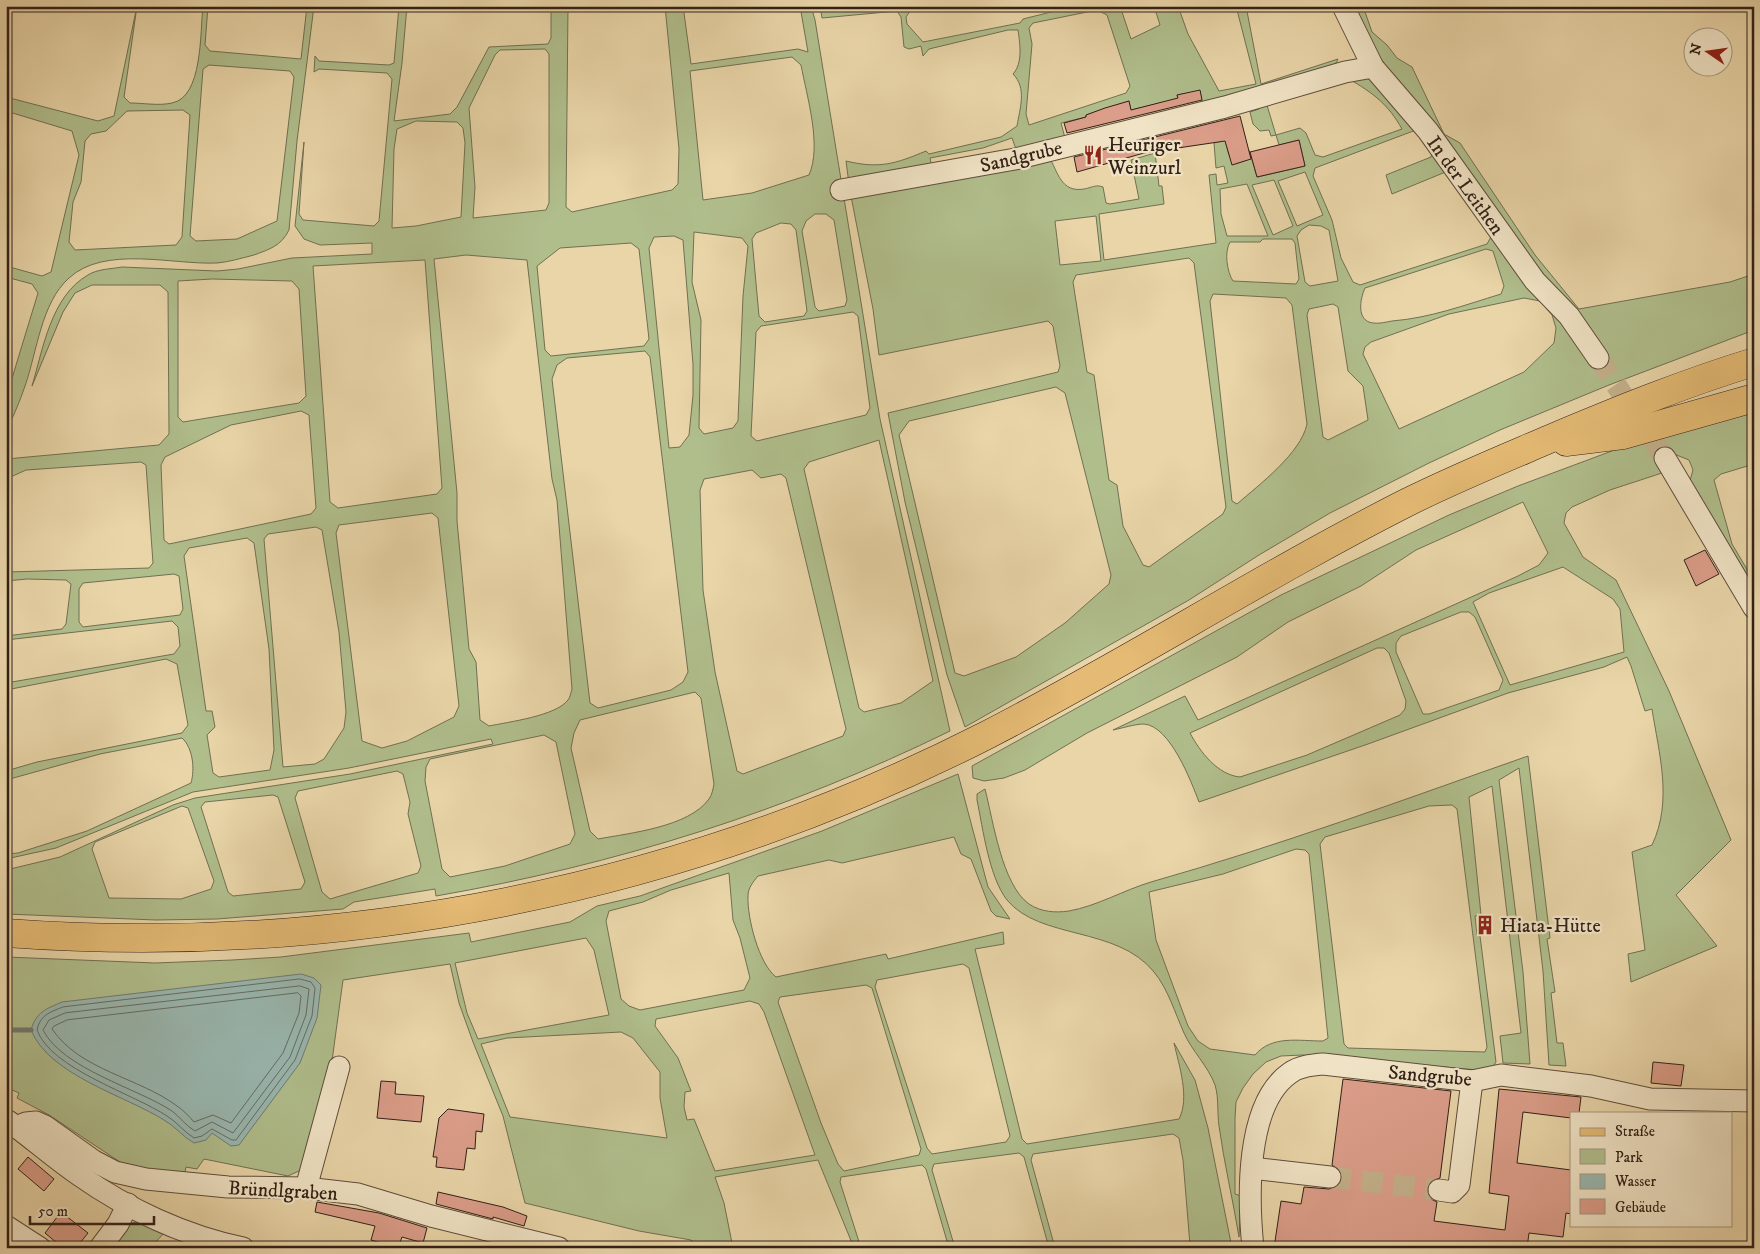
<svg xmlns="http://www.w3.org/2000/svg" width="1760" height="1254" font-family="'IM FELL DW Pica',serif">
	<rect width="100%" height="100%" fill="#e9d5a8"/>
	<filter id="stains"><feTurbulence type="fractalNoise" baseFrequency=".004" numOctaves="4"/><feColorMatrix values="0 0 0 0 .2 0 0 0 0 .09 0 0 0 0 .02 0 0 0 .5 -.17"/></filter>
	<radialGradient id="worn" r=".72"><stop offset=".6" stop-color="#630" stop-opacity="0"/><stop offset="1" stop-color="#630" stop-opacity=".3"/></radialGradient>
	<g fill="#b0be8c" stroke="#717052" fill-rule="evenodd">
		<path d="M137,6L124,97L130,103C143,103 159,106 172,103C203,97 200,32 203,6H208L205,45L210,51L301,59L307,6H314L297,141L289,230C281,246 270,249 254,255C242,258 229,262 217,263C172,265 105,245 69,278C41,303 37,352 25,386C20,401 13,417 6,432V398L38,293L32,284L6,277V266L42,276L51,272L79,155L72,131L6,111V97L98,121L114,116ZM209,65L290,71L294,77L277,221L237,239L196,241L190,236L203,69ZM183,110L190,115L182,237L176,245L75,250L69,242L73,202L81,182L85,141L91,134L106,131L127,111Z"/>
		<path d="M399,6H407L402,63L394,121L450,114L457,107L489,47L548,44L551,38V6H568L566,207L572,212L672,190L678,184L679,149L665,6H683L691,64L798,49L808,52L800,6H811L815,20L880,419L950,731C787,811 615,865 436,896L435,889L354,902L343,909L217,919L156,920L6,914V870L60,857L173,805L195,798L350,774L493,744L491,739L349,768L193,792L56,848L6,859V854L18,853L87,831L191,783C195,769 193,748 182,738L100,754L6,780V771L37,762L182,733L188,725L177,664L166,659L6,690V683L174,654L180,646L178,627L172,621L6,640V636L62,629L66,624L71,584L66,580L27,579L6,581V572L149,568L153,563L146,465L141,462L26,470L6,479V459L159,445L169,434L168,292L160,285H92L75,293L63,312L32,386C43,349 51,296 88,275C97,269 111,269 122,267L217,271L238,269L292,258L372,254V243L320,245L304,239L295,226L304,142L299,214L303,220L374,226L379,221L392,79L387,73L319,69L314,72L315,56L319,61L389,65L394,63ZM545,49L549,54V203L546,210L473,218L475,187L469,108L495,55L500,50ZM792,57L801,65C807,97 822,146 809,175L752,193L703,200L690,71ZM416,121L457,122L463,128L465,143L461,217L416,226L392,228L394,149L397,129ZM815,214H826L834,220L847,300L845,306L819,311L815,307L802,231L806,221ZM781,223L791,224L796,230L807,311L804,316L765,322L759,316L752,239L756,233ZM694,232L742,238L748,246L743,296L738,421L733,428L704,434L699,428L701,320L692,282ZM674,236L683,240L693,364V395L689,435L680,447L669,448L649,248L654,237ZM631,243L639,249L649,339L644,346L551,356L545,350L537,266L560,248ZM466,255L527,260L552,479L557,500L572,689C571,692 570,698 568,700C556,716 508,722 489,726L480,720L476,662L469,649L457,521V493L434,259ZM425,260L442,488L437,494L338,508L330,502L313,266ZM212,279L292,281L299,289L306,396L299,403L183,422L178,417V281ZM853,312L858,316L870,408L866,415L757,441L751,436L756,332L761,326ZM645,351L650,357L688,672L683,682L671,690L598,708L590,703L552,379L557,365L567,358ZM301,411L309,415L316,508L311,514L169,544L164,540L161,465L165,457L231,425ZM879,440L933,681L901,703L864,712L859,708L804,469L809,462ZM752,470L761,478L781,474L786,478L846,729L843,736L743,774L737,771L715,672L703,590L700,490L704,479ZM432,513L438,518L459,706L454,717L407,741L382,748L362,741L336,533L339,525ZM316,527L322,530L339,632L346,712L344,728L324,759L315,764L283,767L264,539L268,534ZM247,538L254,543L269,649L274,750L270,770L219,777L213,773L207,735L215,727L212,711H206L184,556L189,548ZM174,574L179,576L183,609L180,615L83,627L79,622V589L83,583ZM695,692L701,698L714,784C713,789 712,795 709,799C689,827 630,833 598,839L590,831L571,748L574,733L580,720ZM544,735L556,742L575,834L570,844L505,866L450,877L442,869L425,781L426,767L430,759ZM397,771L403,774L410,802L408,814L421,866L418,873L330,899L322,892L295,798L298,791ZM273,795L278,797L305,882L301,889L233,896L228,892L201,807L205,802ZM182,806L188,808L214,881L211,889L181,899L109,898L92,849L95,842Z"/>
		<path d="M880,6H920L912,8L906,17L907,24L923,42L1020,23L1023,19L1075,6H1120L1131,39L1160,25L1154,6H1178L1188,34L1219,91L1256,84L1236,6H1246L1261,84L1338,59L1332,71L1203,106L1200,91L1177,95L1178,99L1131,110L1129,101L1086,115V117L1061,123L1065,138L1017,152L1012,138L983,148L930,158L932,168L849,184L846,161C879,169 895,164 926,151L929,154L1001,137L1017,126C1020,108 1027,88 1013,74C1023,63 1020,44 1018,30H1008L929,49L923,56L921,46L909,49L904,47L901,17L897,11L822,18L821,12ZM1097,10L1107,15L1130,86L1126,93L1029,125L1026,114L1032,44L1029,28L1033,23Z"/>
		<path d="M1348,6H1363L1372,32L1387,45L1397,58L1412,67L1444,134L1460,143L1535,255L1579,309L1730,282L1754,274V330L1609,385L1500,430L1429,463L1330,513L1259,555L1189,600L965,727L947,675L905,502L888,413L1058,372L1060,366L1053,326L1048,321L879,355L873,309L850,191L1049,157C1058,172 1061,193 1084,189C1091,188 1096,184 1103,187L1106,203L1110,204L1139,199L1131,160L1155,153L1159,186H1162L1164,204L1099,214L1104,260L1216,243L1209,175L1216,174L1217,185L1228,183L1224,166L1216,168L1214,143L1225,140L1229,155L1235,164L1247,160L1245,151L1249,150L1257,177L1305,166L1299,140L1279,145L1276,135L1271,136L1269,130L1260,131L1253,124L1250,112L1259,109L1262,103L1266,102L1276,135L1300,128L1306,133L1315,155L1323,157L1402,129C1388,104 1373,93 1349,79L1382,70ZM1416,130L1432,152L1431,157L1386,175L1392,194L1448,171L1491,237L1487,244L1360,285L1353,282L1341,258L1332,220L1313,176L1315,168ZM1305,172L1323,215L1297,226L1278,181ZM1274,180L1293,226L1273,235L1252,185ZM1247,184L1268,236H1227L1221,214L1220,189ZM1096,216L1101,261L1060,265L1055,221ZM1309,225L1321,226L1329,230L1338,281L1310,286L1305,282L1297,236L1301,230ZM1263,239H1292L1295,243L1299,279L1296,284L1233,281C1227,272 1224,252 1230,242H1260ZM1486,249L1493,251L1504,286L1501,294C1465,305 1430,318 1392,321C1386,322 1379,324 1373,323C1356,321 1360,299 1365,288ZM1189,258L1194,263L1226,507L1223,514L1149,567L1143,565L1123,526L1117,485L1109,480L1094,375L1087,372L1073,282L1076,275ZM1213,294L1286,298L1292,305L1307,424C1301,453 1260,484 1237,504L1232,501L1210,301ZM1524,298L1540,301L1552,315L1556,328L1554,343L1524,372L1399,429L1363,354L1365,347L1371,342L1449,314ZM1333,304L1338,307L1348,371L1363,386L1368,420L1328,440L1323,437L1307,315L1309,309ZM1056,387L1065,393L1111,575L1109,584L1065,623L1016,657L964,676L955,673L899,435L909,421Z"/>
		<path d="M1754,407V464L1721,474L1714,480L1732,544L1754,581V597L1689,484L1693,470L1689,460L1674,454L1665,472L1610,490L1572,507L1566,513L1564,523L1583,557L1616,580L1669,691L1731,840L1676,895L1717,946L1631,982L1628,954L1645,950L1632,852L1652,845C1673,801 1659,754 1652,709L1645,711L1631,666L1627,657L1604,667L1508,693L1368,744L1199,802C1191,781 1170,726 1144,724C1135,724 1123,728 1113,730L1185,696L1198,720L1518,576L1539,565L1548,553L1523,502L1416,550L1361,586L1288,622L1237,657L1087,733L1025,770L1004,778L984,781L973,778L972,766L1281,595L1449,515L1518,486L1636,442ZM1563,567L1613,599L1620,609L1624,652L1510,685L1473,602L1489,593ZM1461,612H1469L1475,617L1503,680L1499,690L1429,714H1423L1396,652V643L1401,636ZM1377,648H1384L1389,653L1406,701L1405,709L1400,715L1307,755L1240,777C1218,775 1200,752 1190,733Z"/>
		<path d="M1528,756L1550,938L1547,939L1555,992L1551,993L1557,1043H1563L1566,1066L1549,1065L1543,971L1519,768L1499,780L1523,972L1530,1064L1503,1063L1500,1036L1521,1033L1492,786L1469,797L1481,915L1475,916L1477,935L1480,936L1496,1062L1490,1071L1302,1055L1281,1056L1266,1062L1253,1074L1243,1088L1236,1102L1235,1118V1194L1241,1196L1239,1237C1233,1200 1224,1163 1219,1126C1217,1112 1219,1098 1215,1085C1208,1066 1192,1051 1184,1033C1175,1013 1168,989 1154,972C1117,926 1040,940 1007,900C989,877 983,829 977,800V794L985,789C993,820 1002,885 1029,904C1041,912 1055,913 1069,911C1097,906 1124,890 1151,882C1278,846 1403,800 1528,756ZM1452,805L1457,809L1487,1047L1485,1052L1348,1048L1344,1044L1320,844L1325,837L1429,806ZM1296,849L1305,850L1309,854L1328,1038L1323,1041C1298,1041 1272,1035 1255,1055L1210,1049L1198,1041L1188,1026L1156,940L1149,892L1223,874Z"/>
		<path d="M958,774L988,887L1010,919L996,916L991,911L971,859L961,854L954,837L842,863L829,860L758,876C753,882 748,888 748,896C747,918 759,964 776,977L886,954L888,959L1003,932L1004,944L975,949L1022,1139L1027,1144L1179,1119C1190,1098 1179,1065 1174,1043L1195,1080L1208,1128L1232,1248H1180L1190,1245L1183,1160L1179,1138L1173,1134L1033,1154L1031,1160L1055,1248H1049L1024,1157L1019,1153L934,1164L932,1170L955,1248H949L926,1169L922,1165L841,1177L840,1182L861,1248H854L818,1160L715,1177L724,1203L733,1248H698L691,1240L639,1231L525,1203L503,1116L473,1042L459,1003L450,964L343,980L332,1061L301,1170L288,1176L204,1159L197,1169L186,1167L184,1177L149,1171L120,1162L49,1115L17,1098L19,1093L10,1089L6,1093V957L155,963L232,960L281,957L469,933L471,942L570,922L597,906L640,896L822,831ZM729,873L733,920L740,938L750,978L744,990L640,1010L629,1006L621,999L606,921L609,911L643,902L671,890ZM586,938L594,950L609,1015L478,1039L467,1013L455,963ZM963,964L969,968L1010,1136L1006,1142L932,1154L927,1148L875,987L877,980ZM866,985L872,988L921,1149L919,1155L844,1171L838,1164L821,1123L778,1002L780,997ZM750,1001L759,1004L764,1012L815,1155L715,1171L694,1119L687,1120L684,1107L685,1092L691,1091L678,1058L655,1026L656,1019ZM621,1032L633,1038L660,1072V1098L667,1138L510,1117L481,1044L507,1038Z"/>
		<polygon points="141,1221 165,1232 150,1248 106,1248 127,1224"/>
	</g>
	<path fill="#99b7af" stroke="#707b73" d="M301,974L314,978L321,985L317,1018L300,1063L239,1145L231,1146L212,1133L206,1140L194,1143C183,1137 175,1126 164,1120C126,1096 49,1075 31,1030C36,1012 46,1009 62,1002Z"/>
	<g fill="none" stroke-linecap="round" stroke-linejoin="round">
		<g stroke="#666c64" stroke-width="1">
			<path d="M300,979L311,982L315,988L312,1016L295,1060L236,1140H232L212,1129L202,1136L194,1138C184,1132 177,1122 167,1116C134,1094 51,1069 37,1030C40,1015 50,1012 63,1007Z"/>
			<path d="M300,986L309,989L306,1015L290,1057L233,1133L212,1122L195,1131C186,1126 180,1117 172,1111C137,1088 63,1069 43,1030L49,1020L65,1013Z"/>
			<path d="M298,993L301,996L299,1013L283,1053L231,1123L213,1115L194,1122C189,1116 183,1110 177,1106C138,1077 81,1071 52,1029L54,1026L67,1020Z"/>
		</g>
		<polyline stroke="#707b73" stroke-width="5" points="6,1030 31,1030"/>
	</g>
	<g fill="#dc9e8a" stroke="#322118">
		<polygon points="1200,90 1202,100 1067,133 1064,123 1086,117 1086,115 1105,108 1129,101 1131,110 1178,98 1177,95"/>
		<polygon points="1240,116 1251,159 1232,165 1225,141 1144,153 1077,172 1074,157"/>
		<polygon points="1299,140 1305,166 1257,177 1250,152"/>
		<polygon points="1705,550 1719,574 1696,586 1684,560"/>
		<polygon points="1653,1062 1684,1065 1681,1086 1651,1083"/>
		<polygon points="1343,1079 1451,1091 1440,1178 1430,1182 1427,1189 1431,1199 1437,1202 1434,1221 1505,1230 1509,1196 1489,1193 1499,1089 1581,1097 1579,1113 1571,1113 1571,1118 1523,1112 1517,1163 1571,1170 1571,1214 1566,1213 1563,1237 1529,1233 1527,1248 1274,1248 1281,1201 1301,1204 1304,1187 1329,1189 1340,1184 1341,1172 1332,1165"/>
		<polygon points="381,1081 396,1082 395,1094 424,1096 421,1122 377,1118"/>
		<polygon points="448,1109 484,1114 482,1132 476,1131 475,1149 467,1148 464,1170 436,1167 437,1157 433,1157 439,1118"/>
		<polygon points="28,1157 54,1179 44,1191 18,1169"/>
		<polygon points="438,1192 503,1207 527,1216 524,1226 493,1217 493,1219 436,1204"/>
		<polygon points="317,1202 379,1213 427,1228 423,1243 402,1237 398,1248 371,1240 375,1226 315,1212"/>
		<polygon points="61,1212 88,1233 76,1248 63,1248 45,1233"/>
	</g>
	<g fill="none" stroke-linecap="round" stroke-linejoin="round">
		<g stroke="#c4b18b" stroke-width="21" stroke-dasharray="21 11" stroke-linecap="butt">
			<polyline points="1598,358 1665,458"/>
			<polyline points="1330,1177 1439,1190"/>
		</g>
		<defs>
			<g id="minor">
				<polyline points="1343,6 1373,67 1428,131 1535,281 1569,316 1598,358"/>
				<polyline points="841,190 1015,159 1225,107 1345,72 1373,67"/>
				<polyline points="1665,458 1754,608"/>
				<path d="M8,1121C32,1138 54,1158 79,1175C127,1209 185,1236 243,1248"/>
				<polyline points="16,1127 26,1123 36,1122 45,1126 94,1161 115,1172 146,1179 228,1187 306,1188 358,1194 431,1216 559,1248"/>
				<polyline points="1252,1168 1330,1177"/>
				<polyline points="306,1188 339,1067"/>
				<polyline points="1439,1190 1452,1192 1459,1185 1472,1081"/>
				<polyline points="6,1226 40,1248"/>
				<polyline points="100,1248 118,1224 128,1204"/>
				<path d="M1253,1248C1248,1199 1245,1104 1290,1073C1300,1066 1312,1065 1323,1064L1472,1081L1501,1075L1591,1086L1650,1099L1754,1101"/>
			</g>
			<g id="major">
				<polyline points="1566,442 1623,435 1754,398"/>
				<path d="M6,933C344,958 685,889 987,735C1129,662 1264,575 1406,503C1454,479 1503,459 1552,438C1619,410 1685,383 1754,362"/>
			</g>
		</defs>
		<use href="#minor" stroke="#604e3c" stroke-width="23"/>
		<use href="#major" stroke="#322118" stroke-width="29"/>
		<use href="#minor" stroke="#f1e4c6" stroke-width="21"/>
		<use href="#major" stroke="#e4ba74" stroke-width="28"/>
	</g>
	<defs>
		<symbol id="restaurant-bare" viewBox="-9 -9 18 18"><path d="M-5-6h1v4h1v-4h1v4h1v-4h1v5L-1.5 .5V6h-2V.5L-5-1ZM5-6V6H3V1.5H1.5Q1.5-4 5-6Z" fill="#8f2418" stroke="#f1e4c6" stroke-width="2.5" paint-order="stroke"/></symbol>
		<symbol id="building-bare" viewBox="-9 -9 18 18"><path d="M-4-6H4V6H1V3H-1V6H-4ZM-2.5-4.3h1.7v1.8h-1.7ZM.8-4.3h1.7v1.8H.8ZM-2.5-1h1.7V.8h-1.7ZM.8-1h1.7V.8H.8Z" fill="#8f2418" stroke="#f1e4c6" stroke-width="2.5" paint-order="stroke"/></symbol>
	</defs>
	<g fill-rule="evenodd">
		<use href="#restaurant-bare" x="1079" y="141" width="28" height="28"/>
		<use href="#building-bare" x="1471" y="911" width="28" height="28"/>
	</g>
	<g text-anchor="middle" stroke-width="4.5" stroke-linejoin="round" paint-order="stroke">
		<g font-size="20" fill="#322118" stroke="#f1e4c6" text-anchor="start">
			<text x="1108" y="151">Heuriger<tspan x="1108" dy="23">Weinzurl</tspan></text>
			<text x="1500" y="932">Hiata-Hütte</text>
		</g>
		<g font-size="20" fill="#322118" stroke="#f1e4c6">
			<text transform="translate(1021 156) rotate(-13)" y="7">Sandgrube</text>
			<text transform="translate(1466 185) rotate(54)" y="7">In der Leithen</text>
			<text transform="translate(1430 1075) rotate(5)" y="7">Sandgrube</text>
			<text transform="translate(283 1190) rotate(3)" y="7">Bründlgraben</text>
		</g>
	</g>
	<rect width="1760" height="1254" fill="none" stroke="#e9d5a8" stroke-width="25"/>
	<rect x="8" y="8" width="1745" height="1239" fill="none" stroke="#322118" stroke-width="2.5"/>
	<rect x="12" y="12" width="1735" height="1229" fill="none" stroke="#322118"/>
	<rect x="1570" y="1112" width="162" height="115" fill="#f1e4c6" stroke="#a59680"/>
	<rect x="1580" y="1128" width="25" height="8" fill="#e4ba74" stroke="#a59680"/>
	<text x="1615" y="1136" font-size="15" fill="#322118">Straße</text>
	<rect x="1580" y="1149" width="25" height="15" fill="#b0be8c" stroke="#a59680"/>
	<text x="1615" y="1162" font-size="15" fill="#322118">Park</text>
	<rect x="1580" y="1174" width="25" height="15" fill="#99b7af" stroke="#a59680"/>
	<text x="1615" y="1186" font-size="15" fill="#322118">Wasser</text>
	<rect x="1580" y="1199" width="25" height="15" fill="#dc9e8a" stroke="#a59680"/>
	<text x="1615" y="1212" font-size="15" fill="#322118">Gebäude</text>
	<g transform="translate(1708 52) rotate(283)"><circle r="24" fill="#f1e4c6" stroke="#a59680"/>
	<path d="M0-4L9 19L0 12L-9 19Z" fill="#8f2418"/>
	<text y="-8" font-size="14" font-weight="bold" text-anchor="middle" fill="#322118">N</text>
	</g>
	<path d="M30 1216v8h124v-8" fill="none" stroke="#322118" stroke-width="2.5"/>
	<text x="38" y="1216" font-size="15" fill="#322118" stroke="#f1e4c6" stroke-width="4" paint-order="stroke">50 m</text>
	<rect width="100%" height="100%" filter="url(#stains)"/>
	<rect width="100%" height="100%" fill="url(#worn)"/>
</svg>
